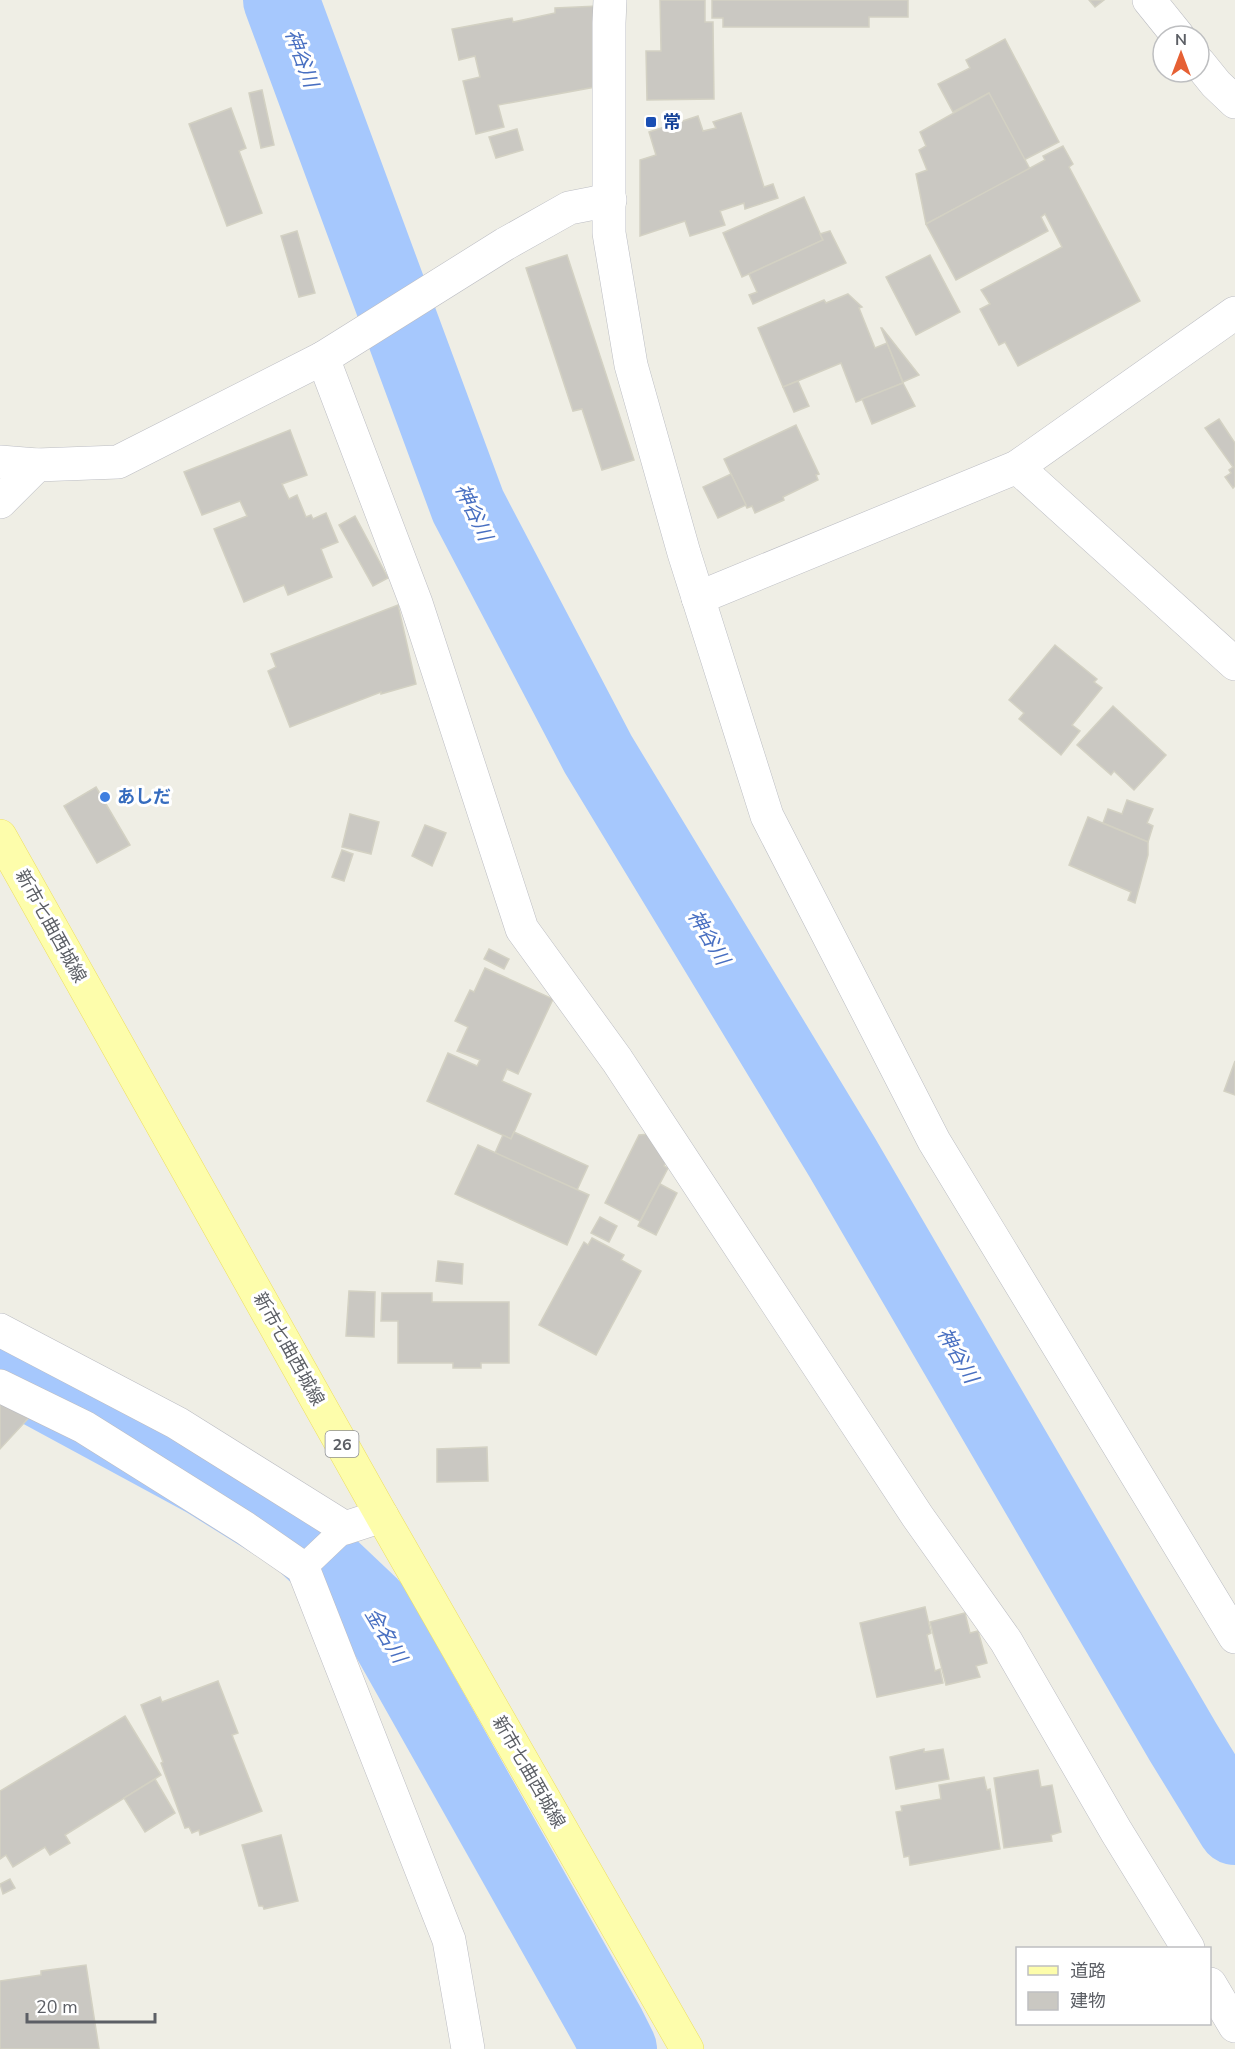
<svg xmlns="http://www.w3.org/2000/svg" width="1235" height="2049" font-family="'Nunito Sans','Noto Sans JP',sans-serif">
	<rect width="100%" height="100%" fill="#efeee5"/>
	<g fill="none" stroke-linecap="round" stroke-linejoin="round">
		<g stroke="#a6c8fd" stroke-width="76">
			<polyline points="281,0 468,506 598,754 842,1157 1183,1742 1235,1827"/>
			<polyline points="0,1368 205,1479 298,1537 371,1606 608,2027 619,2049"/>
		</g>
	</g>
	<g fill="#cac8c2" stroke="#d3d1c3" stroke-width="1.5">
		<polygon points="660,0 705,0 705,22 713,22 714,99 647,100 646,51 661,51"/>
		<polygon points="712,0 908,0 908,17 869,17 869,27 723,27 723,18 712,18"/>
		<polygon points="1089,0 1104,0 1095,7"/>
		<polygon points="598,6 595,87 498,105 504,127 476,134 463,81 480,77 475,56 459,60 452,29 512,18 513,22 555,13 555,8"/>
		<polygon points="1005,39 1059,142 1024,160 989,93 953,112 938,84 970,68 966,60"/>
		<polygon points="262,90 274,145 261,148 249,93"/>
		<polygon points="989,93 1030,169 926,224 916,174 927,170 919,150 926,146 920,132"/>
		<polygon points="231,108 246,148 239,151 262,213 227,226 189,124"/>
		<polygon points="741,113 764,187 773,184 778,198 745,209 744,203 720,211 725,225 690,236 685,221 640,236 640,160 656,155 649,132 698,116 703,131 716,128 713,122"/>
		<polygon points="517,129 523,150 496,158 489,137"/>
		<polygon points="1063,146 1073,164 1069,167 1140,301 1018,366 1005,342 999,345 980,309 990,304 981,290 1062,247 1045,214 1041,217 1048,231 956,280 926,224 1045,160 1043,156"/>
		<polygon points="804,197 823,240 742,277 723,233"/>
		<polygon points="297,231 315,293 299,297 281,236"/>
		<polygon points="830,231 846,263 753,304 749,295 757,292 749,274 823,240 820,234"/>
		<polygon points="567,255 634,460 602,470 582,409 573,411 526,268"/>
		<polygon points="930,255 960,312 916,335 886,277"/>
		<polygon points="848,294 862,307 859,308 875,348 887,343 903,383 856,402 841,363 783,387 758,328 824,300 826,303"/>
		<polygon points="881,328 882,328 919,375 903,382"/>
		<polygon points="798,381 809,406 794,412 783,387"/>
		<polygon points="903,383 915,406 872,424 862,399"/>
		<polygon points="1219,419 1235,443 1235,486 1233,488 1225,477 1231,473 1229,470 1233,467 1205,428"/>
		<polygon points="796,425 819,474 816,475 818,480 783,497 784,500 755,513 752,506 747,508 724,459"/>
		<polygon points="290,430 307,475 282,484 289,499 297,495 306,517 311,515 313,519 326,513 338,542 321,549 332,577 288,595 284,585 244,602 214,529 247,516 240,501 202,515 184,472"/>
		<polygon points="731,474 746,505 718,518 703,487"/>
		<polygon points="355,516 388,578 373,586 339,525"/>
		<polygon points="398,605 416,684 381,694 381,692 290,727 268,671 276,667 271,654"/>
		<polygon points="1055,645 1097,679 1094,682 1102,688 1072,725 1080,731 1061,755 1019,719 1024,713 1009,700"/>
		<polygon points="1113,706 1166,755 1134,790 1114,771 1111,775 1077,745"/>
		<polygon points="96,787 130,845 97,863 64,806"/>
		<polygon points="1127,800 1153,809 1147,823 1153,826 1148,842 1103,823 1108,809 1122,814"/>
		<polygon points="350,814 379,822 371,854 342,847"/>
		<polygon points="1088,817 1148,842 1148,855 1135,903 1128,900 1131,892 1069,865"/>
		<polygon points="425,825 446,833 432,866 412,856"/>
		<polygon points="342,850 353,854 344,881 332,877"/>
		<polygon points="489,949 509,959 504,969 484,959"/>
		<polygon points="485,968 553,999 518,1074 507,1069 502,1081 531,1094 511,1139 427,1101 448,1053 477,1066 480,1060 457,1051 468,1027 455,1021 470,990 474,992"/>
		<polygon points="1235,1061 1235,1095 1224,1091"/>
		<polygon points="514,1132 588,1166 577,1190 495,1153 503,1135 511,1139"/>
		<polygon points="650,1134 667,1160 664,1166 668,1168 640,1221 605,1203 639,1135"/>
		<polygon points="478,1145 589,1195 567,1245 455,1194"/>
		<polygon points="660,1184 677,1193 656,1235 638,1226"/>
		<polygon points="600,1217 617,1226 609,1242 591,1233"/>
		<polygon points="592,1238 624,1255 621,1260 641,1271 596,1355 539,1325 584,1242 588,1245"/>
		<polygon points="438,1261 463,1264 462,1284 436,1281"/>
		<polygon points="349,1291 375,1292 374,1337 346,1336"/>
		<polygon points="382,1293 432,1293 432,1302 509,1302 509,1363 481,1363 481,1368 453,1368 453,1363 398,1363 398,1321 381,1321"/>
		<polygon points="0,1393 36,1410 0,1449"/>
		<polygon points="487,1447 488,1481 437,1482 437,1449"/>
		<polygon points="925,1607 931,1633 927,1635 935,1671 940,1669 943,1683 877,1697 860,1623"/>
		<polygon points="965,1613 970,1633 978,1631 987,1663 976,1666 980,1677 946,1685 930,1622"/>
		<polygon points="218,1681 238,1733 232,1735 262,1811 200,1835 199,1830 192,1833 189,1827 185,1828 161,1763 163,1762 141,1705 160,1697 162,1702"/>
		<polygon points="125,1716 161,1775 65,1835 70,1843 50,1855 45,1847 13,1867 6,1855 0,1859 0,1791"/>
		<polygon points="924,1749 924,1752 943,1749 949,1779 896,1789 890,1757"/>
		<polygon points="1038,1770 1041,1787 1052,1785 1061,1832 1051,1835 1052,1841 1004,1848 994,1778"/>
		<polygon points="984,1777 987,1790 990,1789 1000,1849 910,1865 909,1856 904,1857 896,1812 902,1811 901,1806 941,1799 939,1785"/>
		<polygon points="155,1779 175,1813 145,1832 124,1798"/>
		<polygon points="281,1835 298,1901 264,1909 263,1906 259,1906 242,1845"/>
		<polygon points="10,1879 15,1888 3,1894 0,1884"/>
		<polygon points="86,1965 99,2049 0,2049 0,1981 41,1975 41,1971"/>
	</g>
	<g fill="none" stroke-linecap="round" stroke-linejoin="round">
		<defs>
			<polyline id="lane" points="303,1568 345,1528"/>
			<g id="street">
				<polyline points="1149,0 1178,36"/>
				<polyline points="1199,63 1216,84 1235,102"/>
				<polyline points="323,358 416,603 522,929 617,1060 918,1517 1006,1641 1116,1831 1188,1948"/>
				<polyline points="0,462 37,465 118,462 323,358 505,244 569,208 610,200"/>
				<polyline points="1017,467 1235,664"/>
				<polyline points="0,502 37,465"/>
				<polyline points="698,598 1017,467 1235,313"/>
				<polyline points="0,1330 177,1423 345,1528 382,1516"/>
				<polyline points="0,1386 84,1427 245,1528 303,1568 449,1940 468,2049"/>
				<polyline points="1210,1984 1235,2026"/>
			</g>
			<polyline id="secondary" points="610,0 609,23 609,233 631,365 684,553 767,816 934,1141 1235,1637"/>
			<polyline id="primary" points="0,836 382,1516 687,2049"/>
		</defs>
		<use href="#lane" stroke="#bcbdc3" stroke-width="27"/>
		<use href="#street" stroke="#bcbdc3" stroke-width="34"/>
		<use href="#secondary" stroke="#babcc2" stroke-width="34"/>
		<use href="#primary" stroke="#eedf5e" stroke-width="34"/>
		<use href="#lane" stroke="#fff" stroke-width="26"/>
		<use href="#street" stroke="#fff" stroke-width="33"/>
		<use href="#secondary" stroke="#fff" stroke-width="33"/>
		<use href="#primary" stroke="#fdfdab" stroke-width="33"/>
	</g>
	<rect fill="#1a4fb4" stroke="#fff" stroke-width="2" x="645" y="116" width="12" height="12" rx="3"/>
	<circle fill="#3f7fe0" stroke="#fff" stroke-width="2" cx="105" cy="797" r="6"/>
	<g text-anchor="middle" stroke-width="6" stroke-linejoin="round" paint-order="stroke">
		<rect fill="#fff" stroke="#8d8f93" stroke-width="1.5" x="325.5" y="1431" width="33" height="26" rx="4.5"/>
		<g font-size="16" font-weight="bold" fill="#5c5f65">
			<text x="342" y="1450">26</text>
		</g>
		<g font-size="18" font-weight="bold" fill="#164399" stroke="#fff" text-anchor="start">
			<text x="663" y="128">常</text>
		</g>
		<g font-size="18" font-weight="bold" fill="#366cbe" stroke="#fff" text-anchor="start">
			<text x="117" y="803">あしだ</text>
		</g>
		<g font-size="18" fill="#5c5f65" stroke="#fff">
			<text transform="translate(51 926) rotate(61)" y="6">新市七曲西城線</text>
			<text transform="translate(289 1349) rotate(61)" y="6">新市七曲西城線</text>
			<text transform="translate(529 1772) rotate(60)" y="6">新市七曲西城線</text>
		</g>
		<g font-size="20" font-style="italic" fill="#486fc1" stroke="#fff">
			<text transform="translate(302 58) rotate(70)" y="7">神谷川</text>
			<text transform="translate(474 512) rotate(65)" y="7">神谷川</text>
			<text transform="translate(709 937) rotate(59)" y="7">神谷川</text>
			<text transform="translate(958 1355) rotate(60)" y="7">神谷川</text>
			<text transform="translate(386 1635) rotate(59)" y="7">金名川</text>
		</g>
	</g>
	<rect x="1016" y="1947" width="195" height="78" fill="#ffffff" stroke="#bebfc1" stroke-width="1.5"/>
	<rect x="1028" y="1966" width="30" height="9" fill="#fdfdab" stroke="#bebfc1" stroke-width="1.5"/>
	<text x="1070" y="1977" font-size="18" fill="#5c5f65">道路</text>
	<rect x="1028" y="1992" width="30" height="18" fill="#cac8c2" stroke="#bebfc1" stroke-width="1.5"/>
	<text x="1070" y="2007" font-size="18" fill="#5c5f65">建物</text>
	<g transform="translate(1181 54)"><circle r="28" fill="#ffffff" stroke="#bebfc1" stroke-width="1.5"/>
	<path d="M0-4.5L10 22L0 15L-10 22Z" fill="#e66034"/>
	<text y="-9" font-size="16" font-weight="bold" text-anchor="middle" fill="#5c5f65">N</text>
	</g>
	<path d="M27 2013v9h128v-9" fill="none" stroke="#5c5f65" stroke-width="3"/>
	<text x="36" y="2013" font-size="18" fill="#5c5f65" stroke="#ffffff" stroke-width="4.5" paint-order="stroke">20 m</text>
</svg>
